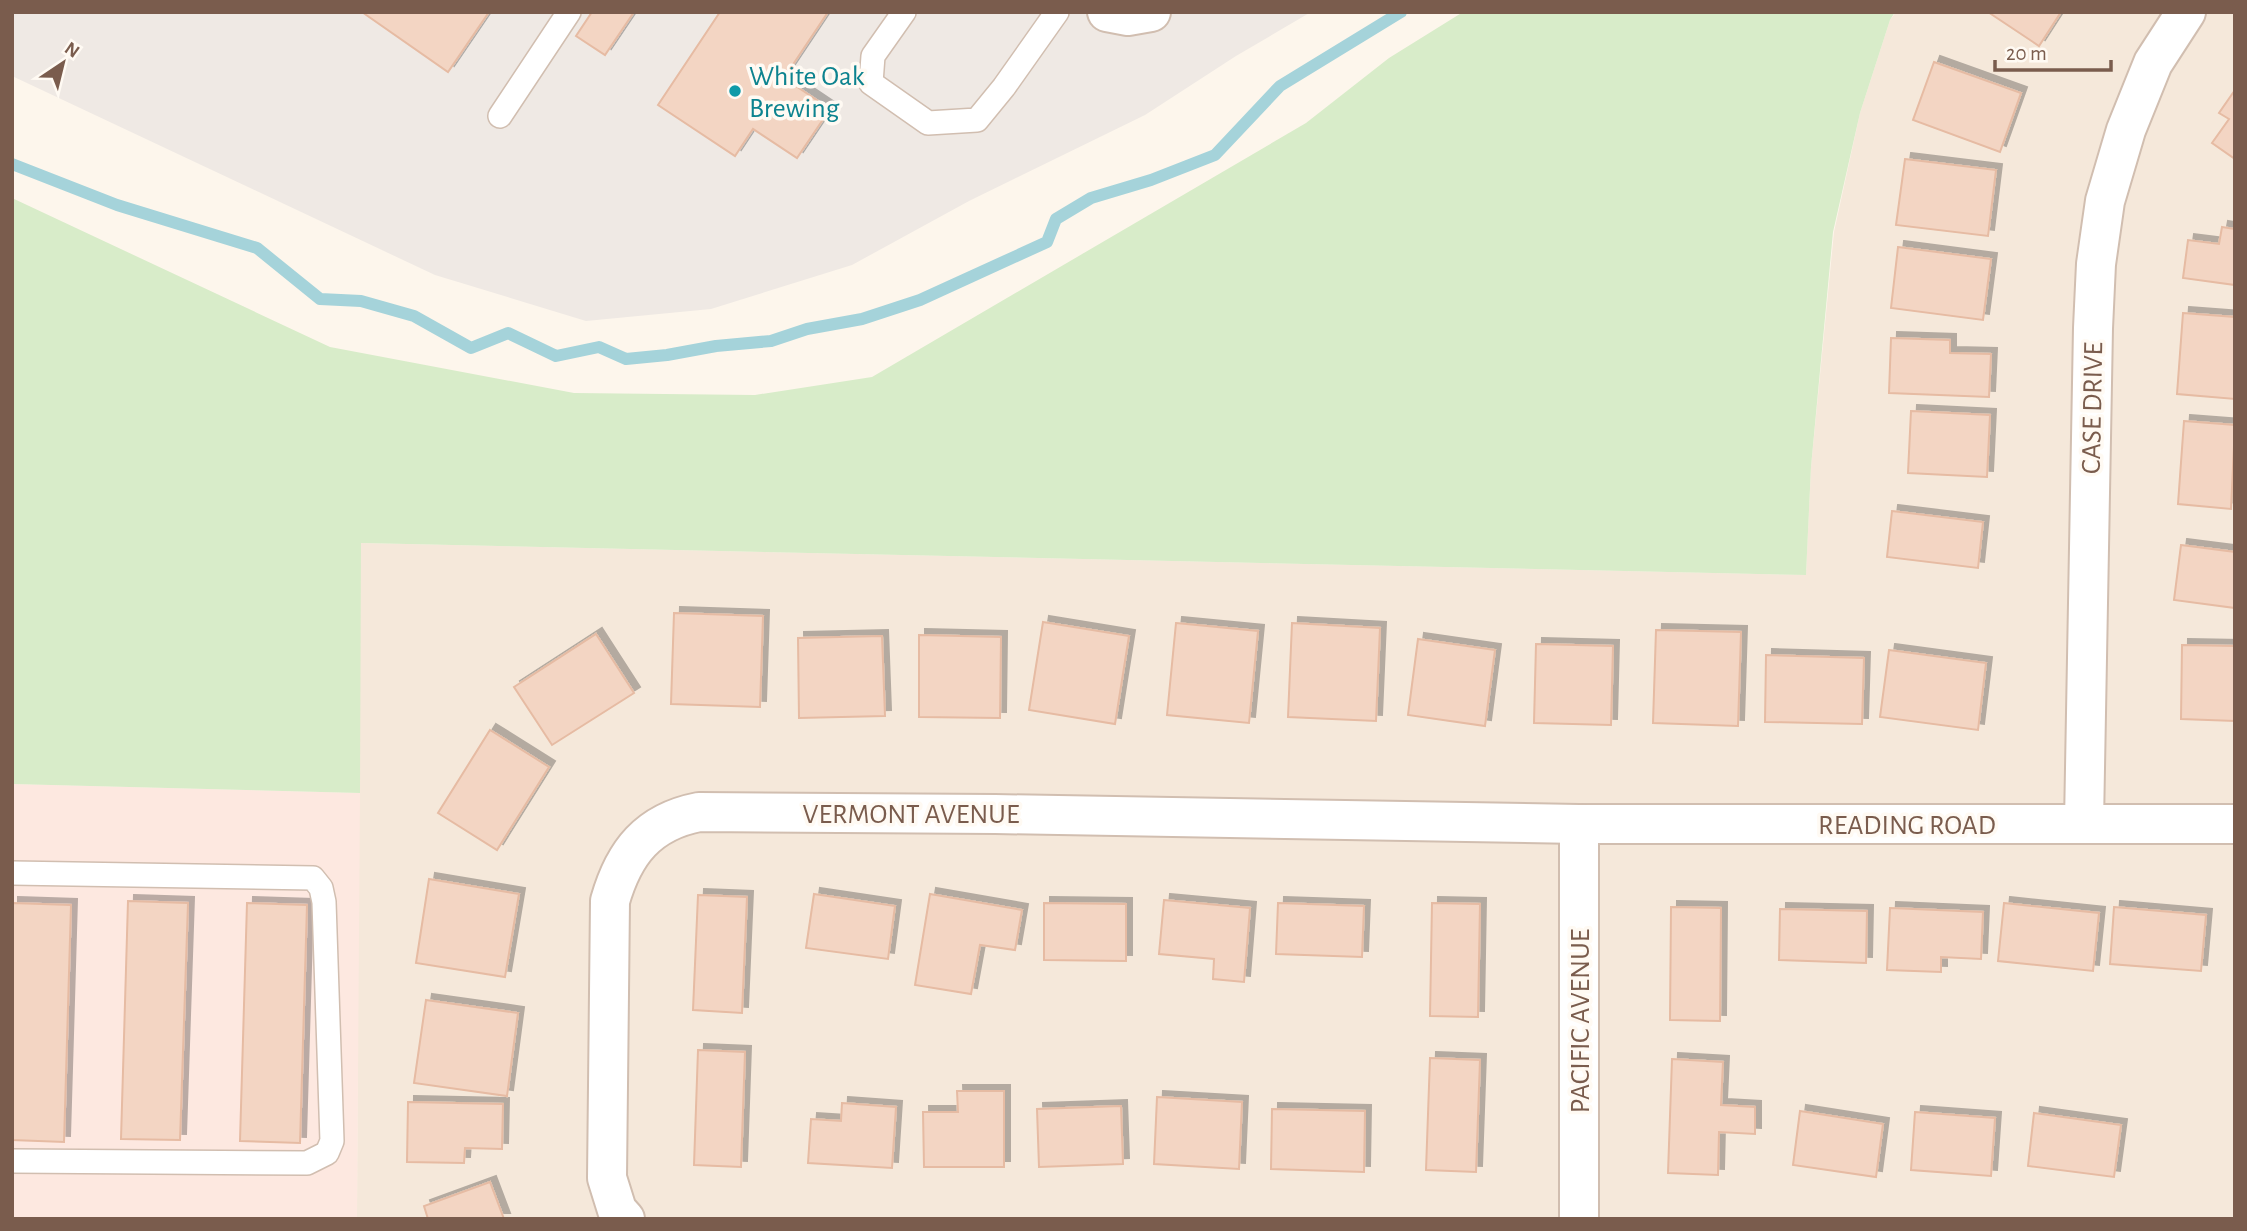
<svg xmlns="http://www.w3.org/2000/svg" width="2247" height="1231" font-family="'Alegreya Sans',sans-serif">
	<defs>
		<filter id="shadow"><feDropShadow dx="6" dy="-6" stdDeviation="0" flood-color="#0004"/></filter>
	</defs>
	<rect width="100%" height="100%" fill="#fdf6ec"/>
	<polygon fill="#f5e8da" points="1896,12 2235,12 2235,1219 357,1219 360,543 1806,575 1811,467 1834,232 1860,113 1890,20"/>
	<polygon fill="#fde8e0" points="12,784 360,793 357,1219 12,1219"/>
	<polygon fill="#efe9e4" points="12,12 1311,12 1236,56 1145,115 969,201 852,265 711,309 586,321 435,275 12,76"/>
	<polygon fill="#d8ecc9" points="1463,12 1895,12 1890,20 1860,113 1833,232 1811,467 1806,575 361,543 360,793 12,784 12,198 330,347 574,393 755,395 872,377 1306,123 1389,58"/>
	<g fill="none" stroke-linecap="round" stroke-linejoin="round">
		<polyline stroke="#a5d3da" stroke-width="12" points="12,164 117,205 257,248 320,299 361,301 414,316 471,348 508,333 556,356 599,347 626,359 667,355 716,346 771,341 807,329 862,319 920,300 1047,242 1056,219 1091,198 1151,180 1215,155 1280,86 1401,12"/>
	</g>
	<g fill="#f3d5c3" stroke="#e6bba3" stroke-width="2" filter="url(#shadow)">
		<polygon points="362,12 489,12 448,72"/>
		<polygon points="592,12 634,12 605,55 576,36"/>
		<polygon points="720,12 828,12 784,78 830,109 797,158 753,129 735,156 658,105"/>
		<polygon points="1988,12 2061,12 2039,46"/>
		<polygon points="1934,62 2021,93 2000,152 1913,120"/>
		<polygon points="2235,90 2235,159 2212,143 2229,119 2219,113"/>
		<polygon points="1905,159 1996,170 1988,236 1896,225"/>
		<polygon points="2222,227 2235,229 2235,285 2183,278 2188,240 2219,244"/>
		<polygon points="1898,247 1991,259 1983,320 1891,308"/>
		<polygon points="2183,313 2235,317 2235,399 2177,394"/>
		<polygon points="1891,338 1950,340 1950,353 1991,354 1989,397 1889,393"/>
		<polygon points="1911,411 1990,415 1987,477 1908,473"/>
		<polygon points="2184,421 2235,425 2231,509 2178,504"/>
		<polygon points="1892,511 1983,522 1978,568 1887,557"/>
		<polygon points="2181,545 2235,552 2235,608 2174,600"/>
		<polygon points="674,613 763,616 760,707 671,704"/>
		<polygon points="1043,622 1129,636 1115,724 1029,710"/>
		<polygon points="1176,623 1258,631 1249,723 1167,715"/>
		<polygon points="1292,623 1380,628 1376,721 1288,717"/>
		<polygon points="1656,630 1741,632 1738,726 1653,723"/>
		<polygon points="596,634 634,693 552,745 514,687"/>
		<polygon points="919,635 1001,637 1000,718 919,717"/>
		<polygon points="882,636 885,716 799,718 798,638"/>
		<polygon points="1418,639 1495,650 1485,726 1408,715"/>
		<polygon points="1536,644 1613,646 1611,725 1534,723"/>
		<polygon points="2182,645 2235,646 2235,721 2181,719"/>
		<polygon points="1889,650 1986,663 1978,730 1880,717"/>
		<polygon points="1766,655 1864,658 1862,724 1765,722"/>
		<polygon points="490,730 549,767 497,850 438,813"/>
		<polygon points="429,879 519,894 505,977 416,963"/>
		<polygon points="814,894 895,906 888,959 806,948"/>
		<polygon points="930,894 1022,910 1015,950 980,945 971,994 915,985"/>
		<polygon points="698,895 747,897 742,1013 693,1010"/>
		<polygon points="1164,900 1250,908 1244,982 1213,979 1214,959 1159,954"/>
		<polygon points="128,901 188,903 180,1140 121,1139"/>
		<polygon points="12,903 71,905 64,1142 12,1140"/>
		<polygon points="247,903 307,905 300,1143 240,1141"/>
		<polygon points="1044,903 1126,904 1126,961 1044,960"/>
		<polygon points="1278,903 1364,906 1362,957 1276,954"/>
		<polygon points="1432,903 1480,904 1478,1017 1430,1016"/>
		<polygon points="2004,903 2099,913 2093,971 1998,961"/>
		<polygon points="1671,907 1721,908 1720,1021 1670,1020"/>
		<polygon points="2114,907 2206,915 2201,971 2110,964"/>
		<polygon points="1890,908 1983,912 1981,959 1941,957 1941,972 1887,970"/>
		<polygon points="1780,909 1867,911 1866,963 1779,960"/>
		<polygon points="426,1000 518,1013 507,1096 414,1083"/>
		<polygon points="698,1050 745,1052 741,1167 694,1165"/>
		<polygon points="1430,1058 1480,1060 1476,1172 1426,1170"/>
		<polygon points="1672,1059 1723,1062 1721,1105 1755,1107 1755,1134 1719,1132 1718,1175 1668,1173"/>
		<polygon points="957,1091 1004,1091 1004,1167 924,1167 923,1112 958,1112"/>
		<polygon points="1157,1097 1242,1102 1239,1169 1154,1164"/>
		<polygon points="408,1102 503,1104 502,1149 465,1148 464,1163 407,1162"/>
		<polygon points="842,1103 896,1107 892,1168 808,1163 811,1119 841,1121"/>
		<polygon points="1121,1106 1123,1164 1039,1167 1037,1109"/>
		<polygon points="1272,1109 1365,1111 1364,1172 1271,1169"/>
		<polygon points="1800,1111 1883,1124 1876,1177 1793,1165"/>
		<polygon points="1915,1112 1995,1118 1991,1176 1911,1170"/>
		<polygon points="2034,1113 2121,1125 2114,1177 2028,1166"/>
		<polygon points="490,1182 504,1219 428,1219 424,1206"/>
	</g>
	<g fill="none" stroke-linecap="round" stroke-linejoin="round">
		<defs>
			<g id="service">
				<polyline points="904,12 873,56 871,83 928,123 977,120 1004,87 1057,12"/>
				<polyline points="500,116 569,12"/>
				<polyline points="12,873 313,878 321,888 324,902 332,1141 327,1153 307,1163 12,1161"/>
			</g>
			<g id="minor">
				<polyline points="1107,12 1128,16 1151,12"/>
				<polyline points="2084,823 2093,328 2096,264 2105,201 2126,130 2153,63 2186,12"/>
				<path d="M625,1219L617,1210L607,1178L610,901C624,852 648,822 699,812L995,814L1579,824H2235"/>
				<polyline points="1579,1219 1579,824"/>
			</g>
		</defs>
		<use href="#service" stroke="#d1beb0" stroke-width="26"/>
		<use href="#minor" stroke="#d1beb0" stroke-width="42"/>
		<use href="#service" stroke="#fff" stroke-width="23"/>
		<use href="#minor" stroke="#fff" stroke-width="38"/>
	</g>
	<circle fill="#0f9aa8" stroke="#fffaf3" stroke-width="2.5" cx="735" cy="91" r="7"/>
	<g text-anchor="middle" stroke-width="7" stroke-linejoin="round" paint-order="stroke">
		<g font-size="28" fill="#0d838f" stroke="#fffaf3" text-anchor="start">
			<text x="749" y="85">White Oak<tspan x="749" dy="32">Brewing</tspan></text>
		</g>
		<g font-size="28" fill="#7a5c4d" stroke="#fffaf3">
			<text transform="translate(2091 408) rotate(-89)" y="10">CASE DRIVE</text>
			<text x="911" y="823">VERMONT AVENUE</text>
			<text x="1907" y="834">READING ROAD</text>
			<text transform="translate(1579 1021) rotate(-90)" y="10">PACIFIC AVENUE</text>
		</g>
	</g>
	<rect width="2247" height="1231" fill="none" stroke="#7a5c4d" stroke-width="28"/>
	<g transform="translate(63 63) rotate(35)" stroke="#fffaf3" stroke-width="5" paint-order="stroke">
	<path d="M0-5L12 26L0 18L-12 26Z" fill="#7a5c4d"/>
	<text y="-10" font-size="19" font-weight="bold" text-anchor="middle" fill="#7a5c4d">N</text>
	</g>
	<path d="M1995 60v10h116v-10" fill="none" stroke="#7a5c4d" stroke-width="3.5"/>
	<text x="2006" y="60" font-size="21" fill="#7a5c4d" stroke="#fffaf3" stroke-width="5" paint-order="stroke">20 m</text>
</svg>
